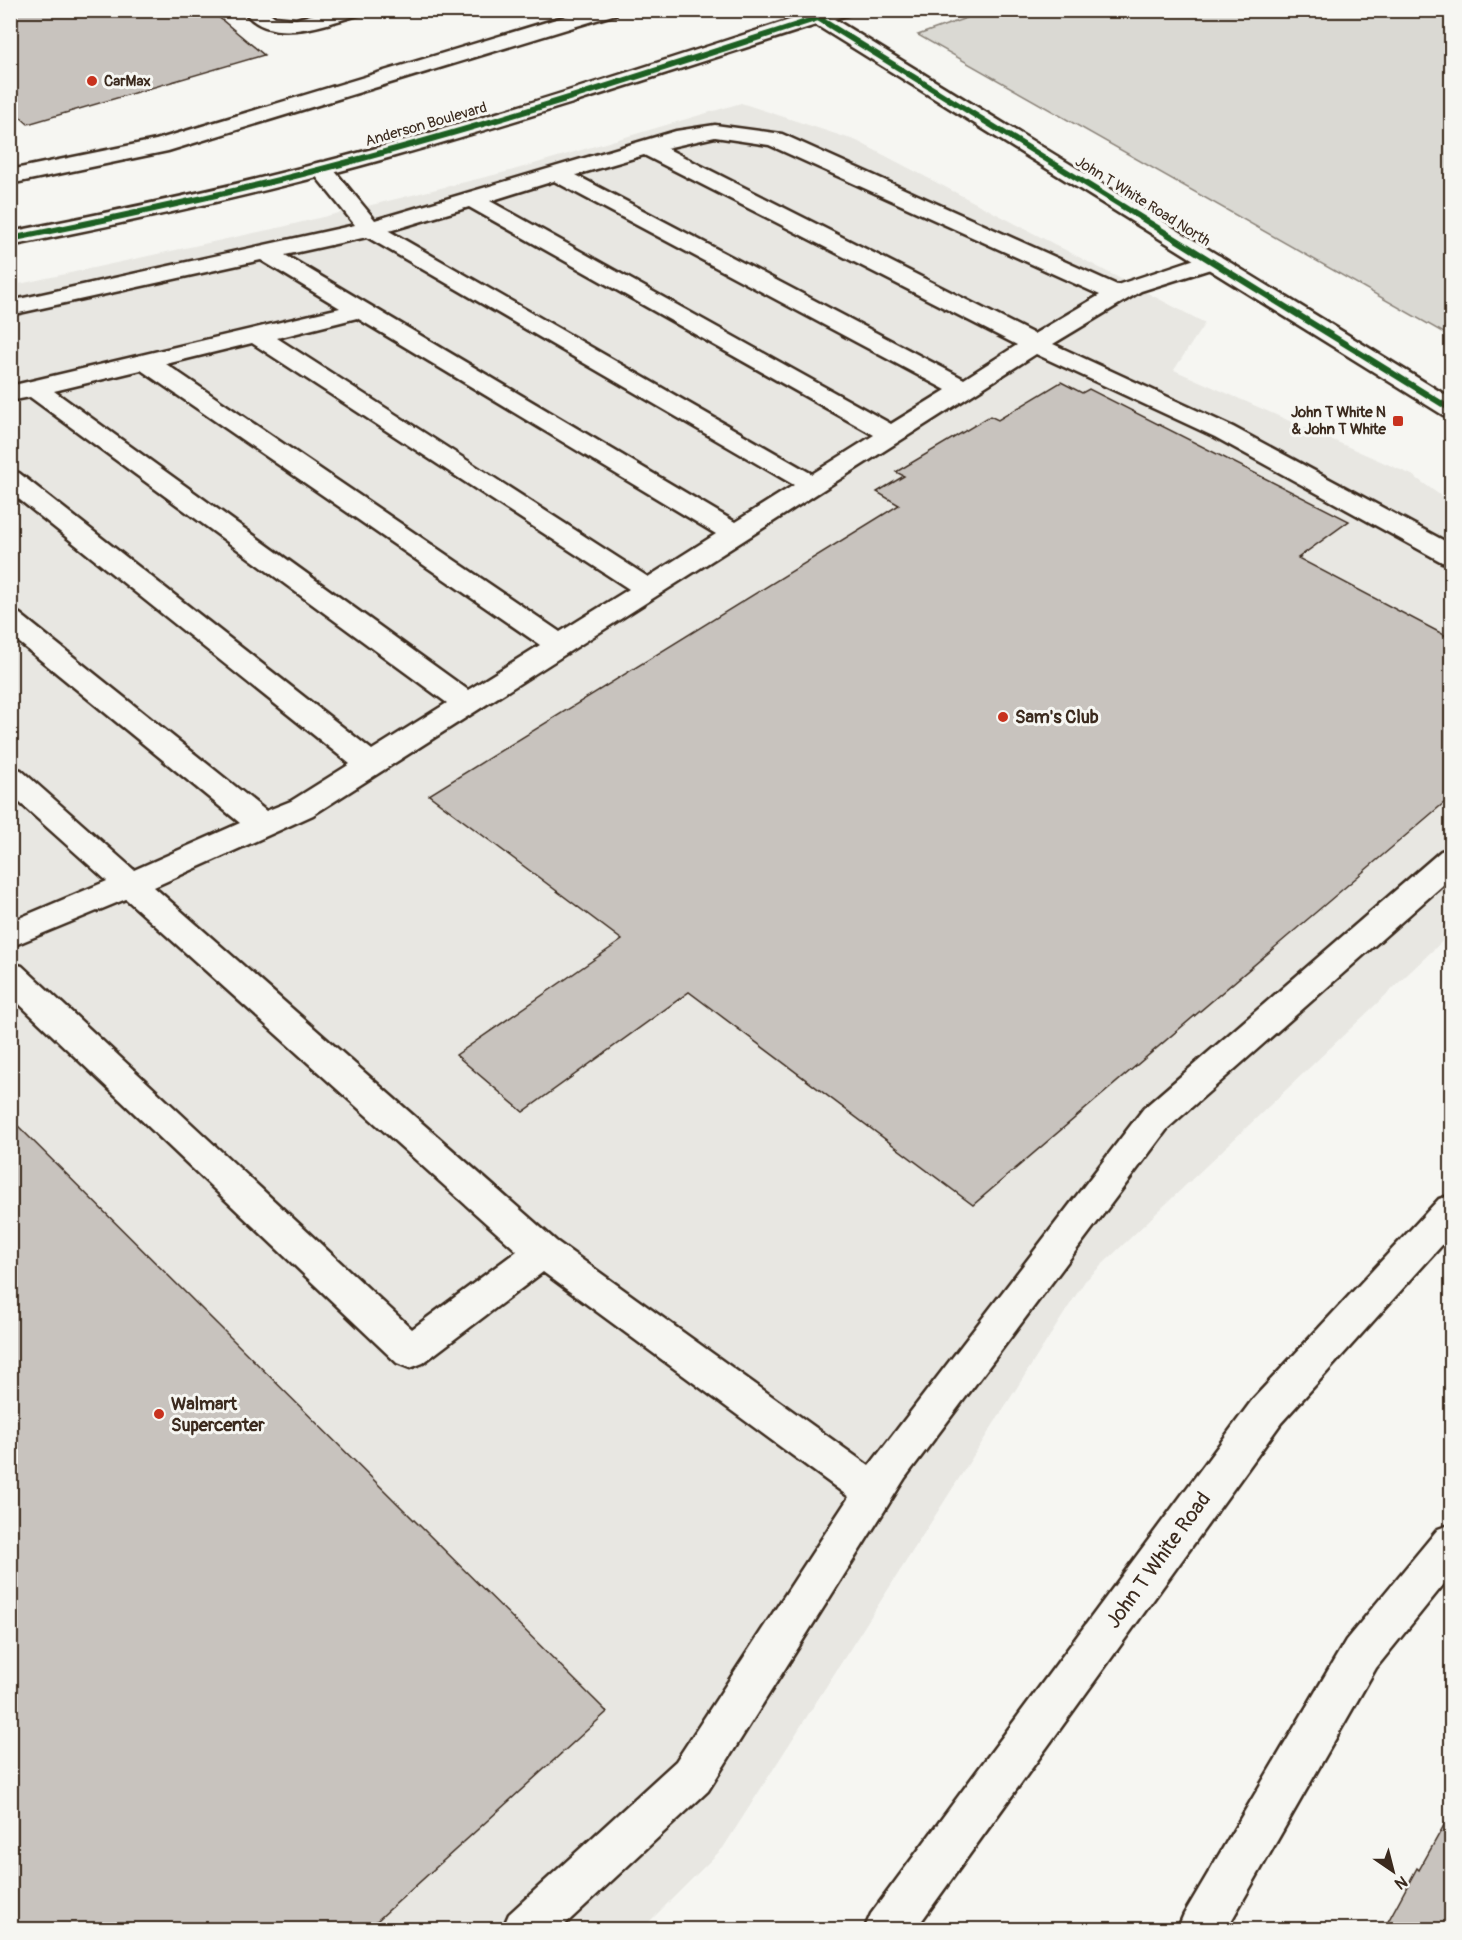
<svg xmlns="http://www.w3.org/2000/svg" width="1462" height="1940" font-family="Pangolin,sans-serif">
	<rect width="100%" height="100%" fill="#f6f6f2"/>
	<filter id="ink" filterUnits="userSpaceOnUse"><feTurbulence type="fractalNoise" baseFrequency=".0167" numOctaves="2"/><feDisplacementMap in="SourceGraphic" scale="12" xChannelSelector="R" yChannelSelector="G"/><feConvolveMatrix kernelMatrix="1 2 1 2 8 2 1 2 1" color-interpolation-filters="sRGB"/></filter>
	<g filter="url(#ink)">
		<polygon fill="#e8e7e2" points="741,103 857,141 1205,323 1174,370 1412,475 1451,503 1451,933 1085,1281 723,1848 642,1929 11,1929 10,286 282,227 510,171"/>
		<polygon fill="#dad9d3" stroke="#8a8278" stroke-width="1.5" points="986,11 1451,11 1451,337 918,35"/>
		<g fill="#c8c3be" stroke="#3b2a1e" stroke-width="1.5">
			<polygon points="10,10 210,10 264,55 28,124 10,108"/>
			<polygon points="1061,382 1082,393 1089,389 1349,521 1298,558 1452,639 1452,796 973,1205 689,992 523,1112 456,1055 622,940 429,795 899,505 877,492 904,476 896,472 990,416 998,420"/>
			<polygon points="10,1118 607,1712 368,1929 10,1929"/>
			<polygon points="1452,1811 1452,1929 1384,1929 1417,1868 1419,1870"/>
		</g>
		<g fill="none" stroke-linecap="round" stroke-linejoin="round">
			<defs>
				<g id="lane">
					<path d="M243,10H266L275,17L296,19L329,10H365L362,14C327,23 270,48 243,10Z"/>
					<polygon points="586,10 619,10 616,14 168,151 10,184 10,170 156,140"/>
					<path d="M715,125L782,134L1117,285L1204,256L1212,254L1220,256L1224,261L1220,266L1141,291L1053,344L1233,427L1452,545V564L1442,562L1215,437L1036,354L313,815L154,887L556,1241L869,1466L1144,1108L1441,851L1452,848V877L1168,1128L905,1478L708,1791L559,1930H502L509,1914L676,1761L849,1497L543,1272L423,1363L410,1368L397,1363L10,995V963L22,966L412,1329L517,1251L126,899L10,947V922L107,881L10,794V767L21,770L134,870L240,823L10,635V611L20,614L266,811L291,801L350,764L10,492V471L19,473L372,750L447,703L30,397L10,401V386L340,308L261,260L10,315V301L355,225L310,169L313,164L321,162L329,164L375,220L676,131ZM715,137L769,145L1100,295L1034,334L666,148ZM644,155L1017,345L964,379L576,175ZM554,181L946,390L891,424L490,201ZM469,207L874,435L812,474L389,231ZM367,237L794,485L735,522L285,255ZM357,318L716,534L648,577L277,338ZM252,343L629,589L560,632L166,364ZM141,370L540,645L468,690L54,391Z"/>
				</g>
				<g id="secondary">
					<path d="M821,10H853L850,14L834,19L1452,399V418L1443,415L816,25C676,70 537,116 395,156C269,192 140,220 10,246V232C112,212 213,191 312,165C484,121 652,64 821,10Z"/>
					<polygon points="1452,1195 1452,1234 1281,1423 915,1930 864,1930 871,1914 1253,1399 1439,1199"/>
					<polygon points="1452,1524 1452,1574 1376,1668 1226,1930 1177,1930 1184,1914 1346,1640 1438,1529"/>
				</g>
			</defs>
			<use href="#lane" stroke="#3b2a1e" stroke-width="5"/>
			<use href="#secondary" stroke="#3b2a1e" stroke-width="5"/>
			<use href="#lane" fill="#f6f6f2" fill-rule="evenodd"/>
			<use href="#secondary" fill="#f6f6f2" fill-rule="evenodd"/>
			<defs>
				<g id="cycleway">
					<polyline points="818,18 1452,410"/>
					<path d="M10,239C136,214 261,187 385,152C539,110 691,59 843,10"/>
				</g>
			</defs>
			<use href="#cycleway" stroke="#f6f6f2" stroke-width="8"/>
			<use href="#cycleway" stroke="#1b5e20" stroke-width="6"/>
		</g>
	</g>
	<g fill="#c8321e" stroke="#f6f6f2" stroke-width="2">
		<circle cx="92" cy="81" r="6"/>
		<rect x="1392" y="415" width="12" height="12" rx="3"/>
		<circle cx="1003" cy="717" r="6"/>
		<circle cx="159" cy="1414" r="6"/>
	</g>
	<g text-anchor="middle" stroke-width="6" stroke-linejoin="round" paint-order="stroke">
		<g font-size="15" font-weight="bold" fill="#3b2a1e" stroke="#f6f6f2" text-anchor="start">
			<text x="104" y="86">CarMax</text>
			<text x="1386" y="417" text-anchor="end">John T White N<tspan x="1386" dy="17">&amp; John T White</tspan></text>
		</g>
		<g font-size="15" fill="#3b2a1e" stroke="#f6f6f2">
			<text transform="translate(426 124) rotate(-16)" y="5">Anderson Boulevard</text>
			<text transform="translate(1143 201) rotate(32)" y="5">John T White Road North</text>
		</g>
		<g font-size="18" font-weight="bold" fill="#3b2a1e" stroke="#f6f6f2" text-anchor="start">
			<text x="1015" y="723">Sam's Club</text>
			<text x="171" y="1410">Walmart<tspan x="171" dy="21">Supercenter</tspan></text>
		</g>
		<g font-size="21" fill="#3b2a1e" stroke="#f6f6f2">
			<text transform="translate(1158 1560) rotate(-54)" y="7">John T White Road</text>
		</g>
	</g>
	<rect width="1462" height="1940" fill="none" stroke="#f6f6f2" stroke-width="36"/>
	<rect x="18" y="18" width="1426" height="1904" fill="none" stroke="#3b2a1e" stroke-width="2" filter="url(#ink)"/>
	<g transform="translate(1393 1871) rotate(145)" stroke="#f6f6f2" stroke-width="4.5" paint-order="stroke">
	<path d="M0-4.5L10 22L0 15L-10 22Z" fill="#3b2a1e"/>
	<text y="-9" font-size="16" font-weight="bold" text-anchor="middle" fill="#3b2a1e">N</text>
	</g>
</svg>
